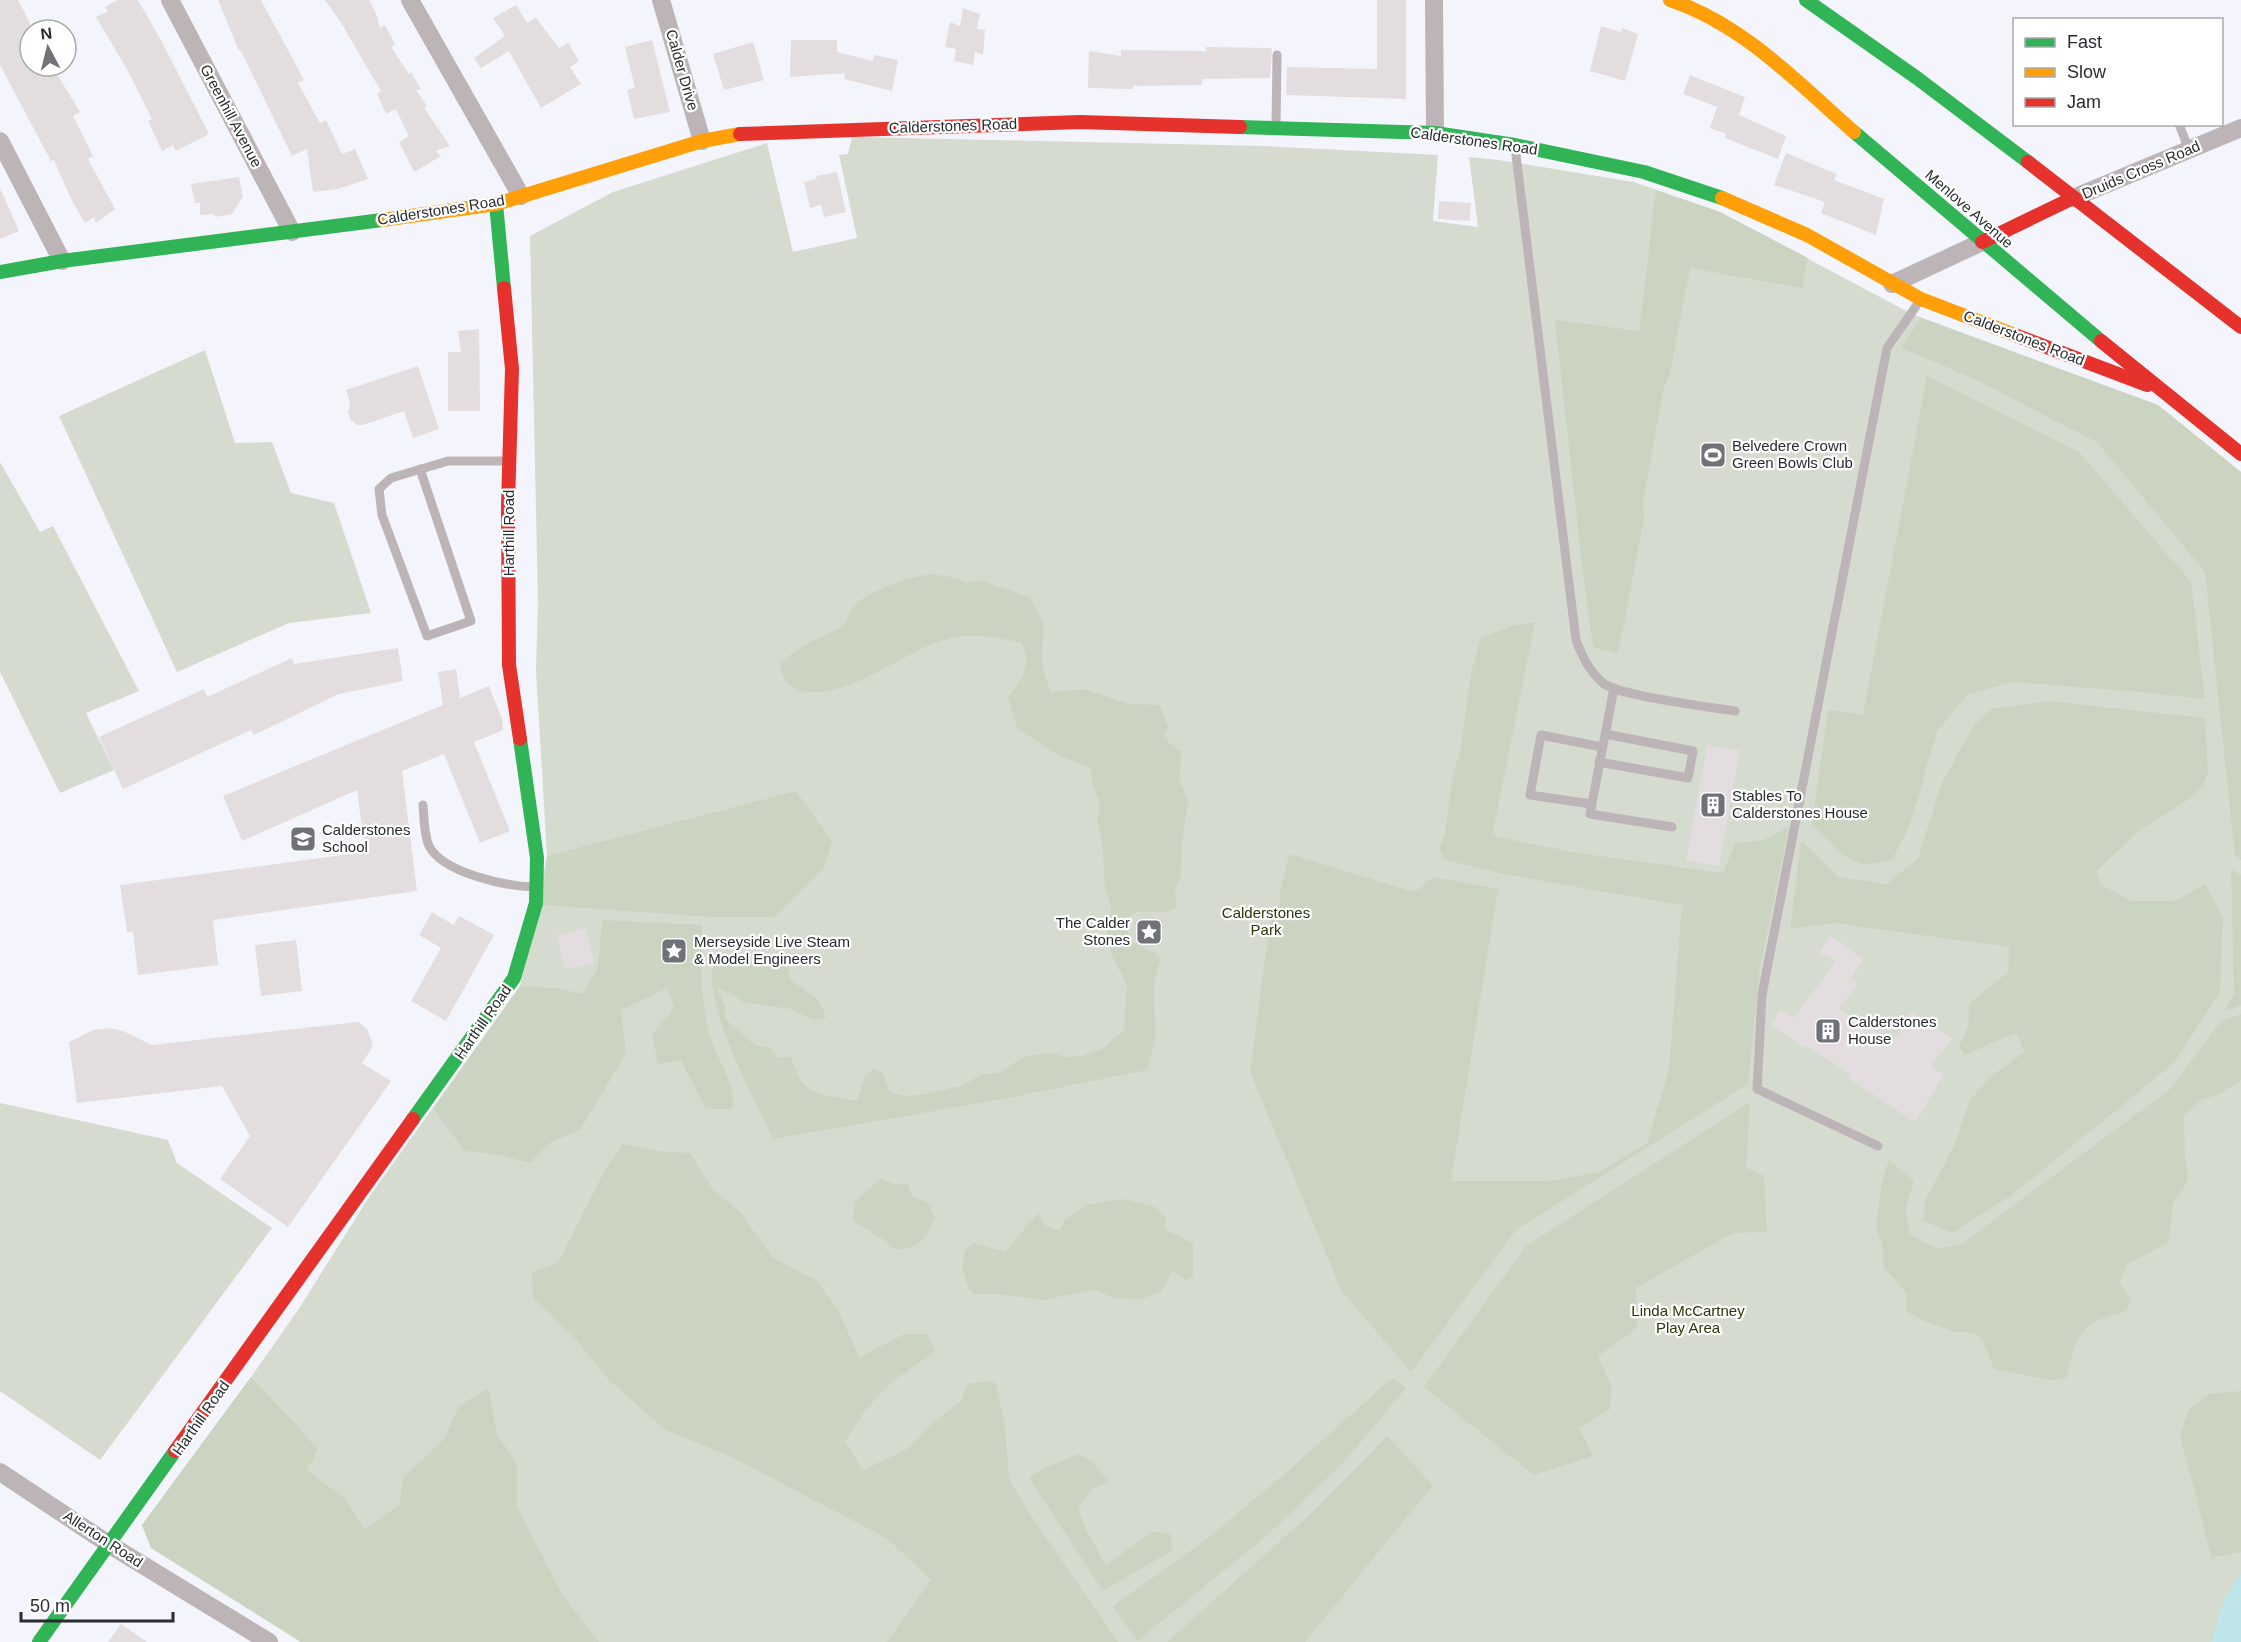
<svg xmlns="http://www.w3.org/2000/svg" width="2241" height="1642" font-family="Arial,sans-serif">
	<rect width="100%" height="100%" fill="#f4f5fc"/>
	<g fill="#d5dccf">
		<polygon points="852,137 1265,146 1438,155 1433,221 1478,227 1469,157 1499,160 1634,182 1720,212 1912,314 2158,405 2241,472 2241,1642 301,1642 151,1548 142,1525 251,1377 298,1310 369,1197 520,986 547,856 536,671 538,602 530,236 613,192 767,143 793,252 857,238 839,155 848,154"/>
		<polygon points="205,350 235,443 272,442 291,493 334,503 371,613 289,623 177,672 59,416"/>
		<polygon points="0,462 40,532 53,526 139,691 86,713 114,770 60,793 0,672"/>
		<polygon points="0,1103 168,1140 177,1163 272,1228 100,1460 0,1391"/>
	</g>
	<g fill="#cad4c1">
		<polygon points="1656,190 1720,212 1808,258 1802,288 1690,268 1670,373 1664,387 1643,501 1644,518 1623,630 1617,654 1593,647 1581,556 1555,320 1639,331"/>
		<polygon points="1921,318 2158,405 2241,472 2241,860 2235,856 2205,572 2097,442 1970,377 1901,348"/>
		<polygon points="1927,376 2079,452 2191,582 2205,699 2142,692 2013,682 1968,694 1937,731 1910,825 1892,860 1865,865 1841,854 1812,823 1828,710 1863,715"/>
		<path d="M931,574L958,578L964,583L981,581L1029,597L1043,621L1042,665L1050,692L1083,689L1130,704L1159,705L1169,727L1163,736L1174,748L1181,750L1180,780L1188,802L1182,843L1181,876L1175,888L1177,907L1169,912H1136L1129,918L1127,930L1133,943L1155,953L1160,959L1154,982L1155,1042L1147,1070L1003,1099L773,1139C753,1096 714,1026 712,980C712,969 715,958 716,948L723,960L768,963L781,958L787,962L790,979C806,993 821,995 826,1018L813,1020L791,1009L743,1002L730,993L717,988L725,1007V1019L755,1045L770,1048L778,1058L790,1057C795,1064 796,1072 800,1079C810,1097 839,1097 857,1101L864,1078L874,1068L883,1074L889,1092L904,1096L926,1094L964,1085L982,1074L999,1073L1025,1056L1050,1053L1067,1057L1081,1056L1101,1050L1124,1030L1127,985L1113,958L1106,937L1111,907L1105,887L1102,841L1097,822L1100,806L1092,781L1091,768L1056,754L1017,728L1008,696C1023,680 1033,663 1021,642C1000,639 978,633 956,637C948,638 938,642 930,645C896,659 828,709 793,687C784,682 781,673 781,664C797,646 819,639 839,628C848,623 850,609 858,602C877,587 908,578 931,574Z"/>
		<polygon points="1535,622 1492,836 1578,853 1723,873 1735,843 1761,841 1789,827 1760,966 1748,1084 1516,1230 1411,1372 1341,1290 1250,1072 1270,923 1279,910 1280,892 1289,854 1414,892 1434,877 1498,889 1451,1181 1549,1181 1600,1172 1647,1143 1669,1069 1682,905 1508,875 1445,860 1439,850 1445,832 1452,779 1461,748 1471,673 1481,638 1511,626"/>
		<polygon points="2048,701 2205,718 2208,772 2203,784 2189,799 2139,831 2097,871 2101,885 2131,901 2175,901 2205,884 2223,918 2220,992 2174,1063 2012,1195 1952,1233 1924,1221 1925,1201 1954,1146 1970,1100 1994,1074 2025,1052 2016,1033 1964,1055 1959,1046 1968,1027 1969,1004 2008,972 2009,947 1834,923 1790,929 1801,840 1839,877 1888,884 1918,858 1942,783 1974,725 1991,709"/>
		<polygon points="796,791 832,841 824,867 774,917 713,917 542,905 547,856"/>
		<polygon points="2231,869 2241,875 2241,1005 2224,1011 2234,994"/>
		<path d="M602,920L702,925C701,967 699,1004 713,1044C720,1064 738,1089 732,1109H706L681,1060L658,1064L652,1035L674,1008L668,988L621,1010L626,1053L609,1082L580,1130L551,1142L530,1163L500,1155L465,1151L433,1109L520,986L556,988L583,994L598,967Z"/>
		<path d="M2241,1014V1080L2220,1094L2200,1100L2184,1115L2185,1157L2188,1178L2184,1188L2173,1203L2168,1243L2127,1264L2120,1283L2130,1300L2127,1311C2078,1324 2079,1331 2066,1378L2049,1380L1994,1369L1983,1340L1974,1333L1956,1332L1924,1321L1906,1311V1292L1884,1268L1882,1245L1876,1224L1882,1182L1889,1160L1914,1181L1905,1209L1910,1234L1937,1249L1962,1244L2170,1089L2221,1021Z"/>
		<polygon points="1750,1102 1746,1167 1764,1176 1767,1232 1733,1233 1636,1288 1637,1328 1598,1356 1611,1385 1610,1409 1579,1428 1593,1456 1534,1475 1424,1387 1526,1246"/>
		<polygon points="622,1144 656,1151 690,1153 712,1188 741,1213 772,1257 816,1280 839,1311 859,1358 904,1334 928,1334 935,1351 891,1383 866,1409 845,1442 863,1470 906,1450 931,1424 960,1402 969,1383 995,1381 1005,1425 1009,1480 1036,1523 1118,1642 887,1642 931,1580 889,1540 856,1522 736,1459 664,1429 607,1378 574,1337 533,1298 532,1272 558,1263 604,1172"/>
		<path d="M880,1179L895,1184H908L912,1196L927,1202L935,1217C926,1240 921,1247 896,1250C887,1240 865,1229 853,1221L855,1202Z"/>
		<polygon points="1124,1199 1155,1207 1166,1218 1165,1229 1193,1244 1193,1277 1185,1280 1172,1271 1161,1292 1140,1299 1114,1298 1100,1292 1090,1290 1044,1300 999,1294 974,1294 969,1289 962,1268 965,1251 973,1243 1005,1252 1038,1213 1046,1226 1059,1230 1065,1220 1088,1204"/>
		<polygon points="251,1377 293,1421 318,1450 307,1470 344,1498 365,1530 400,1504 403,1478 444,1439 459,1406 488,1388 497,1434 517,1464 517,1507 562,1594 599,1642 301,1642 151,1548 142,1525"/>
		<polygon points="1392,1378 1406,1388 1345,1461 1263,1539 1137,1641 1113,1606 1203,1542 1289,1470"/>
		<polygon points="2241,1391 2241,1552 2212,1558 2180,1436 2188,1411 2209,1394"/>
		<polygon points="1387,1436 1433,1485 1305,1642 1167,1642 1315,1510"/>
		<path d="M1078,1454L1092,1461L1109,1482L1092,1489L1078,1507L1086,1530L1106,1565L1153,1531L1170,1534L1173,1550L1103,1591L1029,1478C1044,1467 1061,1462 1078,1454Z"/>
	</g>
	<polygon fill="#bde5ea" points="2241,1573 2241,1642 2211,1642 2223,1602"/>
	<g fill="#e3dddf">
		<polygon points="0,0 18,0 30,23 30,66 52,66 80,112 73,116 93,156 88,159 115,209 96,223 94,217 85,223 71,199 54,160 51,161 0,65"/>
		<polygon points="118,0 138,0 162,42 209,134 176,151 173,145 162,151 148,121 152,119 128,71 96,17 108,11 105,7"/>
		<polygon points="218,0 261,0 304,80 298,83 320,123 326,120 342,154 355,149 368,179 338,189 313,192 307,149 292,156 241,51 239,51"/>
		<polygon points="325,0 369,0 376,13 380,28 385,25 395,44 391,47 409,74 411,72 421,89 416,90 427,106 424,108 450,146 436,151 441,156 414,172 399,142 409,136 396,109 386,114 377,94 381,91 340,21"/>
		<polygon points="1377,0 1406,0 1406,99 1286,95 1287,67 1377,69"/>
		<polygon points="516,5 527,23 536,18 559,48 568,43 579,61 570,67 581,84 541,108 509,51 481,68 474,58 505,36 493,18"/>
		<polygon points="963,8 980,14 977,29 985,30 983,55 975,52 973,65 954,61 956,49 945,47 950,22 960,26"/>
		<polygon points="1601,26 1621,32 1622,28 1638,34 1625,81 1590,71"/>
		<polygon points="652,40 670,112 634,119 627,90 635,88 625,47"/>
		<polygon points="791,40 837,40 837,52 873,61 874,55 898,60 892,91 844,79 845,73 790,77"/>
		<polygon points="753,42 764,80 724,90 713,54"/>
		<polygon points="1206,47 1272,48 1270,78 1202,79 1202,85 1133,86 1133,89 1088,88 1089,51 1121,56 1121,50 1206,51"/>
		<polygon points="1690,75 1745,97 1739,115 1786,136 1778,159 1725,138 1726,134 1710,128 1717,107 1683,94"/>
		<polygon points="1786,153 1837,174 1834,180 1884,199 1876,235 1821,213 1825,202 1774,185"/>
		<polygon points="837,172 846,212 824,217 821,205 810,208 804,182 817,179 816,176"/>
		<polygon points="239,177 243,197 232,214 215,217 214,214 200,215 200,203 195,203 191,184"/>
		<polygon points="0,188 19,231 0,239"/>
		<polygon points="1439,201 1471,203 1470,221 1438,219"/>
		<polygon points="479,329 480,411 448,411 448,352 461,352 458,331"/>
		<polygon points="418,366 439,429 413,438 404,411 363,425 358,425 351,420 348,412 350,403 346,390"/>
		<polygon points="398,648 403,681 339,694 254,735 251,730 123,789 99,737 204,689 207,697 292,658 294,664"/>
		<polygon points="456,669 460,698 489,686 502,719 503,730 474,742 510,831 480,843 444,754 402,771 417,891 213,920 218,965 138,975 133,932 127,932 120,885 365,852 357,790 242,841 223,796 443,705 438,672"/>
		<polygon points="1707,745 1740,751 1719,866 1686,860"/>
		<polygon points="432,912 454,925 459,916 494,935 446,1021 411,1001 441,948 419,935"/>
		<polygon points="586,928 594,963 565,969 557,936"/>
		<polygon points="1830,936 1863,959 1850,979 1858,984 1839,1009 1893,1042 1912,1011 1952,1039 1930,1065 1943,1076 1915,1122 1850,1079 1852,1075 1806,1045 1804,1048 1770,1024 1781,1010 1794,1018 1836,961 1820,953"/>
		<polygon points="296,940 302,991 261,996 255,945"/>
		<polygon points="358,1022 367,1029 372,1042 372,1048 362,1063 391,1081 288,1227 220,1179 250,1136 222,1086 77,1103 69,1042 93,1030 109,1028 123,1031 152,1045"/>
		<polygon points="121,1624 147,1642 108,1642"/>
	</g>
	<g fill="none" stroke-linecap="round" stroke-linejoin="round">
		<g stroke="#bdb4b7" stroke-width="9">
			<polyline points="2179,124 2189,150"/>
			<polyline points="1276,127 1277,55"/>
			<path d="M1515,147L1576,640C1582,656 1589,671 1603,683C1618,696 1710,707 1735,711"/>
			<polyline points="420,469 471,621 427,636 382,515 379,489 391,478 448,461 507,461"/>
			<polyline points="1614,688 1590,814 1672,827"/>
			<polyline points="1599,762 1688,778 1693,751 1605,734"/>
			<polyline points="1591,804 1530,795 1541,735 1602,747"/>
			<path d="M423,805C424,817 424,835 429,846C443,873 505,886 534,887"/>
			<polyline points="1878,1146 1757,1089 1762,995 1887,348 1921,299"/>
		</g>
		<g stroke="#bdb4b7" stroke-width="18">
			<polyline points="170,0 292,232"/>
			<polyline points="410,0 521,196"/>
			<polyline points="661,0 702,141"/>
			<polyline points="1434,0 1435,133"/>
			<polyline points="0,141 62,261"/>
			<polyline points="2073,198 2241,128"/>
			<polyline points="1892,284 1982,242"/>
			<polyline points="0,1472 110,1545 269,1642"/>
		</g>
		<g stroke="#30b455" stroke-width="14">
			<polyline points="1806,0 1917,78 2028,162"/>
			<polyline points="1240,127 1435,133 1515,145 1644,172 1722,198"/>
			<polyline points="1854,132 2101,341"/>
			<polyline points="496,204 504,288"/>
			<polyline points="0,272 62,261 382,220"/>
			<polyline points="413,1119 514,978 536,903 537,858 520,739"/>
			<polyline points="39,1642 175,1451"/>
		</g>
		<g stroke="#ff9f0a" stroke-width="14">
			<path d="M1670,0C1743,24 1798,83 1854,132"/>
			<polyline points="1722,198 1807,235 1921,299 2015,335"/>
			<polyline points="382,220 496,204 702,141 740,134"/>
		</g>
		<g stroke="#e5322d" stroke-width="14">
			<polyline points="740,134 1080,122 1240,127"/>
			<polyline points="2028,162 2241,327"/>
			<polyline points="1982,242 2073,198"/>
			<polyline points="504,288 512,369 508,505 509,665 520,739"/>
			<polyline points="2015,335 2147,385"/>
			<polyline points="2101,341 2241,454"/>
			<polyline points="175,1451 413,1119"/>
		</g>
	</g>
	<defs>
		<symbol id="stadium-square" viewBox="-11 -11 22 22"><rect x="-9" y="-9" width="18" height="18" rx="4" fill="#707277" stroke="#fff"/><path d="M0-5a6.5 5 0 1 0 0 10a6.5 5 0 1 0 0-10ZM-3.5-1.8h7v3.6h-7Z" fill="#fff"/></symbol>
		<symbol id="building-square" viewBox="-11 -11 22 22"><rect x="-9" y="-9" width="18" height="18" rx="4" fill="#707277" stroke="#fff"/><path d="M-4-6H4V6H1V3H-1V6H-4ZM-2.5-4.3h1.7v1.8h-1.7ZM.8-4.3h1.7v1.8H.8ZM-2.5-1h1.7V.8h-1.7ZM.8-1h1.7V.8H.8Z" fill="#fff"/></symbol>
		<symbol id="school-square" viewBox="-11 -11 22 22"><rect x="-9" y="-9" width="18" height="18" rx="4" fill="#707277" stroke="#fff"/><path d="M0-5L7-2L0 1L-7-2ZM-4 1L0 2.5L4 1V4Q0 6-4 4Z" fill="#fff"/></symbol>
		<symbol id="sight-square" viewBox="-11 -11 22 22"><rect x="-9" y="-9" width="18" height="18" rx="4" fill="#707277" stroke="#fff"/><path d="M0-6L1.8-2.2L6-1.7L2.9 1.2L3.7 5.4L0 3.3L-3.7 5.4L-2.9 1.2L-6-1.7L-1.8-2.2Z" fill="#fff"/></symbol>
	</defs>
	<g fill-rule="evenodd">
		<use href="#stadium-square" x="1698" y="440" width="30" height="30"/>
		<use href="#building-square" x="1698" y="790" width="30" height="30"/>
		<use href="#school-square" x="288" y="824" width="30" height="30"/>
		<use href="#sight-square" x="1134" y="917" width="30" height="30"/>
		<use href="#sight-square" x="659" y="936" width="30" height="30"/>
		<use href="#building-square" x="1813" y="1016" width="30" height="30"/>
	</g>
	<g text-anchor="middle" stroke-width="4.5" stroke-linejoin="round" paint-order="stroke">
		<g font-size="15" fill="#292b2f" stroke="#fff">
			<text transform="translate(682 70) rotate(74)" y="5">Calder Drive</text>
			<text transform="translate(231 116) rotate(62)" y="5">Greenhill Avenue</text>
			<text transform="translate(953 126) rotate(-2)" y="5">Calderstones Road</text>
			<text transform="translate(1474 141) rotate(8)" y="5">Calderstones Road</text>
			<text transform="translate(2141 170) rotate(-23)" y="5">Druids Cross Road</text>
			<text transform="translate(1969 209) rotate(41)" y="5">Menlove Avenue</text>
			<text transform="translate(441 210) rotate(-9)" y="5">Calderstones Road</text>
			<text transform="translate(2024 338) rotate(21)" y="5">Calderstones Road</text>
			<text transform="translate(509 533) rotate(-90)" y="5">Harthill Road</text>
			<text transform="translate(483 1022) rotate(-55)" y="5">Harthill Road</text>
			<text transform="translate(201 1418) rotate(-55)" y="5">Harthill Road</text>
			<text transform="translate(103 1539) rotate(33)" y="5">Allerton Road</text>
		</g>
		<g font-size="15" fill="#292b2f" stroke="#fff" text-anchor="start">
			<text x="1732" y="451">Belvedere Crown<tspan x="1732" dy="17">Green Bowls Club</tspan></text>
			<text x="1732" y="801">Stables To<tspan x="1732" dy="17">Calderstones House</tspan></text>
			<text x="322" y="835">Calderstones<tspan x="322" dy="17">School</tspan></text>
			<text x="1130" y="928" text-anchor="end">The Calder<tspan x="1130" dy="17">Stones</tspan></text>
			<text x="694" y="947">Merseyside Live Steam<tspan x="694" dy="17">&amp; Model Engineers</tspan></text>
			<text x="1848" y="1027">Calderstones<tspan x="1848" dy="17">House</tspan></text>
		</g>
		<g font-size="15" fill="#29380a" stroke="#fff">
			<text x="1266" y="918">Calderstones<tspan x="1266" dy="17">Park</tspan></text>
			<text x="1688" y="1316">Linda McCartney<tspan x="1688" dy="17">Play Area</tspan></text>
		</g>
	</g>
	<rect x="2013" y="18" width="210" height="108" fill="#ffffff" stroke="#a9aaac" stroke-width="1.5"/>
	<rect x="2025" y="38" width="30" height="9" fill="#30b455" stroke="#a9aaac" stroke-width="1.5"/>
	<text x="2067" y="48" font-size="18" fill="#292b2f">Fast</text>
	<rect x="2025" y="68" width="30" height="9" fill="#ff9f0a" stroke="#a9aaac" stroke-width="1.5"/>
	<text x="2067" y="78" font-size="18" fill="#292b2f">Slow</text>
	<rect x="2025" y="98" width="30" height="9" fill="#e5322d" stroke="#a9aaac" stroke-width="1.5"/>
	<text x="2067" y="108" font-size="18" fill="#292b2f">Jam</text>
	<g transform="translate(48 48) rotate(353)"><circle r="28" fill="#ffffff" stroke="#a9aaac" stroke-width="1.5"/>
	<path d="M0-4.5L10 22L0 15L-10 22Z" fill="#707277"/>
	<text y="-9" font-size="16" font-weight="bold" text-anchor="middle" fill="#292b2f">N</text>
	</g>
	<path d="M21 1612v9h152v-9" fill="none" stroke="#292b2f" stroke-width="3"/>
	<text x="30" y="1612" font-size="18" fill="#292b2f" stroke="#ffffff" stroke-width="4.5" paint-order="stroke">50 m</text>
</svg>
